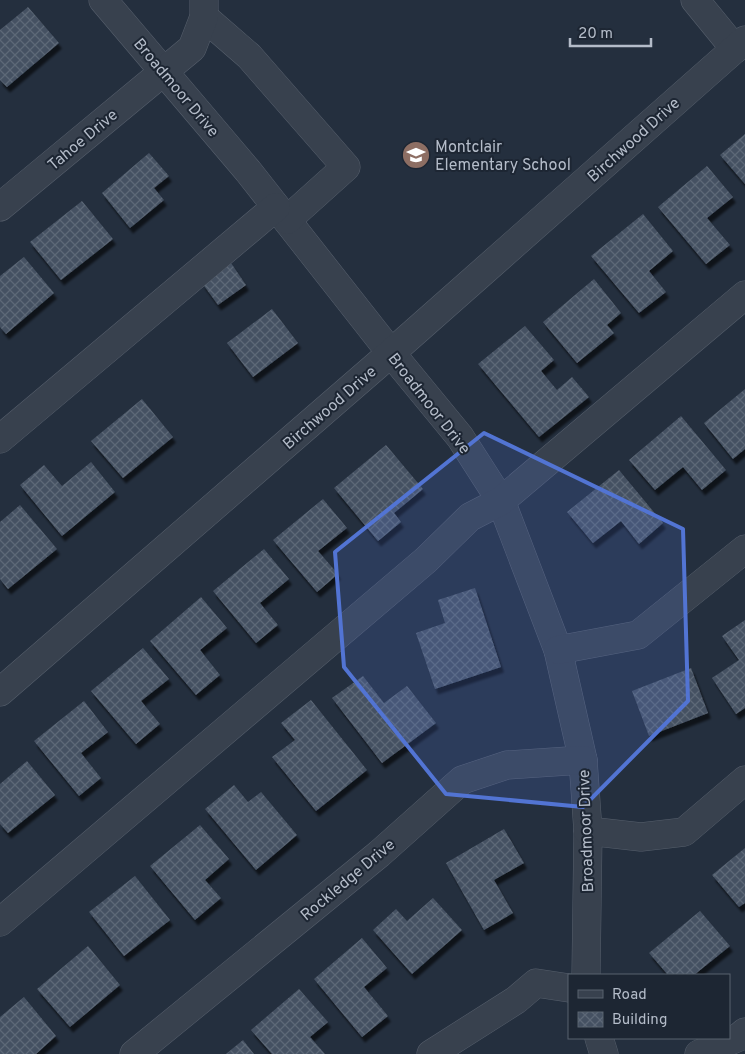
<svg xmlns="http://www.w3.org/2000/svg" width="745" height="1054" font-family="Overpass,sans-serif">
	<defs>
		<pattern id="building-cross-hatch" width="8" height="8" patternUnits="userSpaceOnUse" patternTransform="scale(1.25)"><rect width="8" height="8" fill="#455162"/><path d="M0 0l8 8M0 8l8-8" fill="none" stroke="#5d6877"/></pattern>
		<filter id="shadow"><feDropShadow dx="3" dy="5.5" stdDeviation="1" flood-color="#0009"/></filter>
	</defs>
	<rect width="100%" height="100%" fill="#242f3e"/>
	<g fill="url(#building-cross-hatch)" filter="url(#shadow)">
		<polygon points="28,7 59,43 7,87 0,80 0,30"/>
		<polygon points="745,134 745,184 720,155"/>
		<polygon points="149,153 169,176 154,188 164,200 130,228 102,193"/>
		<polygon points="707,166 733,197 707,218 730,245 706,264 658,207"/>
		<polygon points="82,201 113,239 61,280 30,242"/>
		<polygon points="643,214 673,251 649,271 666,292 639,313 591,256"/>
		<polygon points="24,257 54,293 6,334 0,327 0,276"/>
		<polygon points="231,263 246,285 218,305 202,283"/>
		<polygon points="594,279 621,313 607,325 614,333 577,363 543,322"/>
		<polygon points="272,309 298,343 253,377 227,343"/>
		<polygon points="525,326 554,360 541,371 557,390 572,377 589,397 539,437 478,364"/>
		<polygon points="745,389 745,449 733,459 704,423"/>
		<polygon points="142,399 173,437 123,478 91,441"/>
		<polygon points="681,416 726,470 702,490 683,467 655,490 629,460"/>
		<polygon points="386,445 423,489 394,513 401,522 378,541 334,488"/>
		<polygon points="91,462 115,492 62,536 20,485 44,465 62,486"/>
		<polygon points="619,470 663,523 639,544 621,521 593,543 567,512"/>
		<polygon points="323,499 347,528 318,551 338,574 317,592 273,540"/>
		<polygon points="20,505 57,549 8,589 0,579 0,522"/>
		<polygon points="264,549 289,579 260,603 278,625 256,643 213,591"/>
		<polygon points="475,588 501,667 435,689 416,633 445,623 438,600"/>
		<polygon points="201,597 227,628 200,650 220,675 196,695 150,641"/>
		<polygon points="745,620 745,708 736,714 712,678 739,660 722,636"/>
		<polygon points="143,648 169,679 141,701 160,724 136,744 91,691"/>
		<polygon points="691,668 708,713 649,736 632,691"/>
		<polygon points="363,676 384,703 407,686 436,723 382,763 332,698"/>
		<polygon points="311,700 367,770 316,811 272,757 295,740 281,723"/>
		<polygon points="84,701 108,732 81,753 101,778 79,796 34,741"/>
		<polygon points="27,761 55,795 8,833 0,824 0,784"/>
		<polygon points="234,785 248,802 261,792 297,835 256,870 205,809"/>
		<polygon points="200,825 229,859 205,880 221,898 195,920 150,866"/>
		<polygon points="504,829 524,863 494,880 513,913 484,930 446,863"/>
		<polygon points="745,848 745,903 739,907 712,875"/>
		<polygon points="135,876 170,920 124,956 89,912"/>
		<polygon points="433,898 462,930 412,974 373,930 396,909 407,921"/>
		<polygon points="700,911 730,946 694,975 668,975 649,953"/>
		<polygon points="362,938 387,968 364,987 388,1016 362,1037 314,979"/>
		<polygon points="88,946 120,985 70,1027 37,989"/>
		<polygon points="299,989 328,1022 310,1037 325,1054 272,1054 251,1030"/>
		<polygon points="24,997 56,1036 36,1054 0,1054 0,1017"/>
		<polygon points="243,1040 254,1054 226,1054"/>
	</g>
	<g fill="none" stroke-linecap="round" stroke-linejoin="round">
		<defs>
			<g id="minor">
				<polyline points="103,0 248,171 391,353 460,437 501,501 558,650 583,760 588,831 586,975"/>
				<polyline points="695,0 735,49"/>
				<polyline points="204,17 249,56 346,167 287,220"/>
				<polyline points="0,207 192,48 204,17 204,0"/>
				<polyline points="0,439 276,207"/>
				<polyline points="558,650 638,635 745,549"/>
				<polyline points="0,692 391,353 745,40"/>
				<polyline points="588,831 641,837 684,832 745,780"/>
				<polyline points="0,922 426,560 470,517 501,501 745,295"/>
				<polyline points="599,1038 604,1054"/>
				<polyline points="134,1054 379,854 462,780 507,765 583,760"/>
				<polyline points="431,1054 516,1000 536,983 569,988"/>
				<polyline points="699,1054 739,1037 745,1032"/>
			</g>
		</defs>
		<use href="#minor" stroke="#565f6c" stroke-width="29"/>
		<use href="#minor" stroke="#38414e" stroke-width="28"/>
	</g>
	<path fill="#5274d3" fill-opacity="0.2" stroke="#5274d3" stroke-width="4" stroke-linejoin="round" d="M484,433L683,529L688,701L583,807L446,794L344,667L335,552Z"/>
	<defs>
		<symbol id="school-disc" viewBox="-11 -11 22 22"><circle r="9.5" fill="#8d6e63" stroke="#1d2633"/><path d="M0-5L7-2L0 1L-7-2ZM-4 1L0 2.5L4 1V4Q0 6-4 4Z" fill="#fff"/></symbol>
	</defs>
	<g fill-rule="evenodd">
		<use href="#school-disc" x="400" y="139" width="32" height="32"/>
	</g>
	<g text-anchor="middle" stroke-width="4" stroke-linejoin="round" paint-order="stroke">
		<g font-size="16" fill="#b4bcc9" stroke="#1d2633">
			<text transform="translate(177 87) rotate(50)" y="6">Broadmoor Drive</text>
			<text transform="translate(82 139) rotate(-40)" y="6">Tahoe Drive</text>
			<text transform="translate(633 139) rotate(-42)" y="6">Birchwood Drive</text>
			<text transform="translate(430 403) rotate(52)" y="6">Broadmoor Drive</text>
			<text transform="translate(329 407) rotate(-41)" y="6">Birchwood Drive</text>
			<text transform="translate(585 831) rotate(-92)" y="6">Broadmoor Drive</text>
			<text transform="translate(347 879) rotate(-40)" y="6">Rockledge Drive</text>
		</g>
		<g font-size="16" fill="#b4bcc9" stroke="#1d2633" text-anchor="start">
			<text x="435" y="152">Montclair<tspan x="435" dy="18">Elementary School</tspan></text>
		</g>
	</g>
	<rect x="568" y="974" width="162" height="65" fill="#1d2633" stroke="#59626f"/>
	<rect x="578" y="990" width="25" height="8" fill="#38414e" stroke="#59626f"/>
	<text x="612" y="999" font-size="15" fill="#b4bcc9">Road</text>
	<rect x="578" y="1012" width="25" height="15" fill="url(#building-cross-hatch)" stroke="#59626f"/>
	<text x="612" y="1024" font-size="15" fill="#b4bcc9">Building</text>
	<path d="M570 38v8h81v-8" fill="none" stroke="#b4bcc9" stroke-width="2.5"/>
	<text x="578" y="38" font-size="15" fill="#b4bcc9" stroke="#1d2633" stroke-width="4" paint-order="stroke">20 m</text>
</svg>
